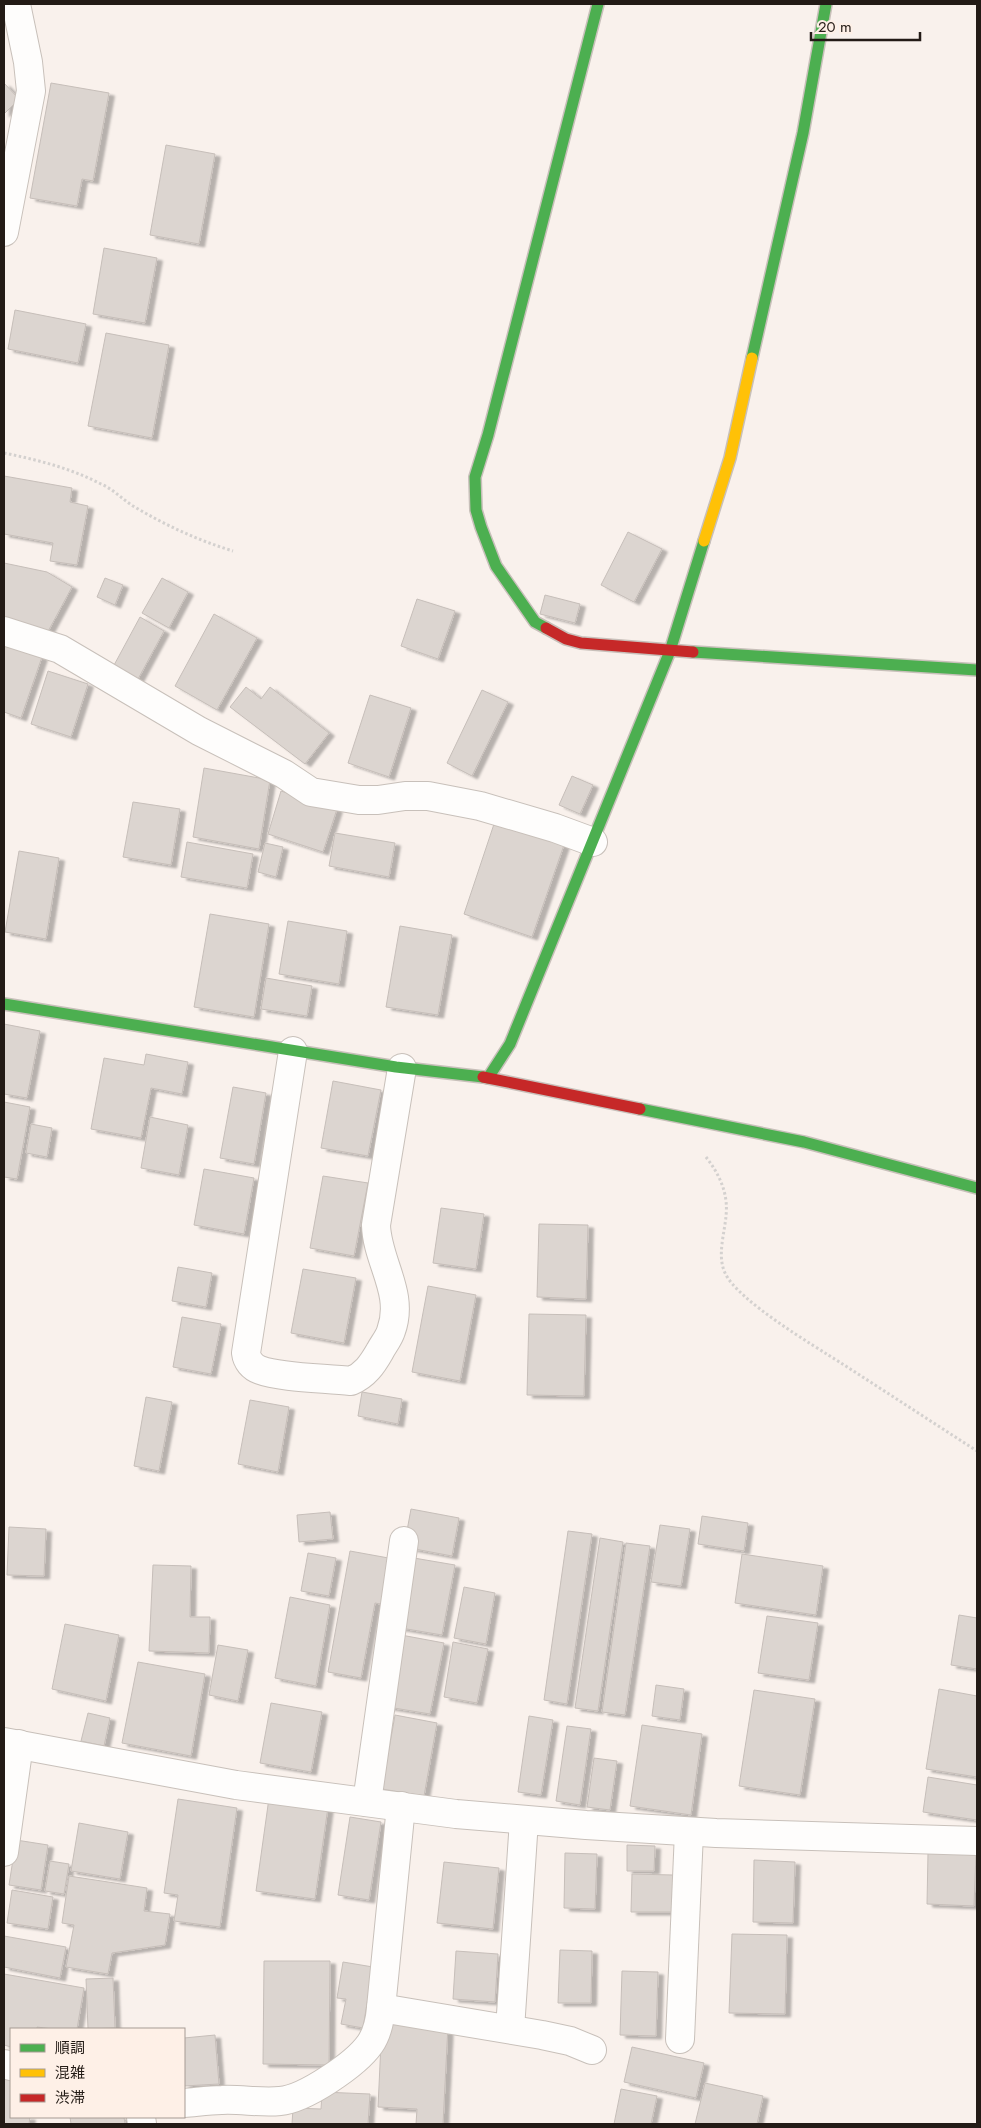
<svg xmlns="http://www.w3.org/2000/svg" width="981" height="2128" font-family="Jost,'Noto Sans JP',sans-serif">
	<defs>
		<filter id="shadow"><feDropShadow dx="5.5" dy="3" stdDeviation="1" flood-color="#0004"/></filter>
	</defs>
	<rect width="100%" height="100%" fill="#f9f1ec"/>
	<g fill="#dcd5d0" stroke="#c6beb9" filter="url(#shadow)">
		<polygon points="4,83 19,99 4,114"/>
		<polygon points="51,83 109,93 93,181 82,179 77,206 30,198"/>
		<polygon points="166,145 215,154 199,244 150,235"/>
		<polygon points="104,248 157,258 145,323 93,314"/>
		<polygon points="15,310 86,324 78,363 8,349"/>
		<polygon points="106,333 169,345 152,438 88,426"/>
		<polygon points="4,476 72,488 70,502 88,506 77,565 50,561 53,543 4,534"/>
		<polygon points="628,532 662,549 634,602 601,585"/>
		<polygon points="4,563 47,572 72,587 44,639 4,622"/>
		<polygon points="105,578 123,585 115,605 97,597"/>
		<polygon points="162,578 188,592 169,628 142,613"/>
		<polygon points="545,595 580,604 575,623 540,614"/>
		<polygon points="417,599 455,611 438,659 401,646"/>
		<polygon points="214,614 257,638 217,710 175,686"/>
		<polygon points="140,617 164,631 137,681 113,667"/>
		<polygon points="4,644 42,657 21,718 4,712"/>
		<polygon points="48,671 88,684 71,737 31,724"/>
		<polygon points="246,687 261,699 270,687 329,733 305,764 230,707"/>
		<polygon points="482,690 508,702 472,776 447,763"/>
		<polygon points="370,695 411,708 389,777 348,763"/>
		<polygon points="204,768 270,780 259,849 193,837"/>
		<polygon points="572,776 593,785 580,814 559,805"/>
		<polygon points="281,791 337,809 323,852 268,834"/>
		<polygon points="133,802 180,809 171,865 123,857"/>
		<polygon points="495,821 564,845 532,937 464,914"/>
		<polygon points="335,833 395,843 389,877 329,866"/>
		<polygon points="187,842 253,854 247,888 181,877"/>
		<polygon points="265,843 283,847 276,877 258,872"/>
		<polygon points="19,851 59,858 46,939 5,932"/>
		<polygon points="210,914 269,924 254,1017 194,1007"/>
		<polygon points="288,921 347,931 339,984 279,974"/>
		<polygon points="400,926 452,935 438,1015 386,1007"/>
		<polygon points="266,978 312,986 307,1016 261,1009"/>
		<polygon points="4,1024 40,1031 27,1098 4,1094"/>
		<polygon points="146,1054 188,1062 182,1094 151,1088 141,1138 91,1129 104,1058 144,1065"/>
		<polygon points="333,1081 381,1090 368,1156 321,1148"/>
		<polygon points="233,1087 266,1093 254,1164 220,1158"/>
		<polygon points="4,1102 30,1107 17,1179 4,1177"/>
		<polygon points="150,1117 188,1125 179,1175 141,1168"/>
		<polygon points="31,1124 52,1128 47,1157 26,1153"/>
		<polygon points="204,1169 254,1178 244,1234 194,1225"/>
		<polygon points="323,1176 368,1183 354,1256 310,1248"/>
		<polygon points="441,1208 484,1214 476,1269 433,1263"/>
		<polygon points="539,1224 588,1225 586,1299 537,1297"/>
		<polygon points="178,1267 212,1273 206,1307 172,1301"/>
		<polygon points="303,1269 356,1278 344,1343 291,1333"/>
		<polygon points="428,1286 476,1295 460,1381 412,1372"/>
		<polygon points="529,1314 586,1315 584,1396 527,1395"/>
		<polygon points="182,1317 221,1324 211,1374 173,1367"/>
		<polygon points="362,1392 402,1399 398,1424 358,1416"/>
		<polygon points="146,1397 172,1402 159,1471 134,1466"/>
		<polygon points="250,1400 289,1407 278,1472 238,1464"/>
		<polygon points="411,1509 459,1518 452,1556 404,1547"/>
		<polygon points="330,1512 333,1539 299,1542 297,1515"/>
		<polygon points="702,1516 748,1523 744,1551 698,1544"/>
		<polygon points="660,1525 690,1529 681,1586 651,1582"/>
		<polygon points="9,1527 46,1529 44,1576 7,1575"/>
		<polygon points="568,1531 592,1534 567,1704 544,1700"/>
		<polygon points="600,1538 623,1542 598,1711 575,1708"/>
		<polygon points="626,1543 650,1546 625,1715 602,1712"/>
		<polygon points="350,1551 394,1559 386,1605 375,1603 361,1678 328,1672"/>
		<polygon points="308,1553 336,1558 329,1596 301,1591"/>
		<polygon points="742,1554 823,1566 816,1615 735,1603"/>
		<polygon points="408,1557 455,1565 442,1635 395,1627"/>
		<polygon points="153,1565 191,1566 190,1617 210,1617 209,1653 149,1651"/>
		<polygon points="464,1587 495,1593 486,1644 454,1638"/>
		<polygon points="290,1597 330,1605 316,1686 275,1678"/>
		<polygon points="959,1615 977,1618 977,1669 951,1665"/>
		<polygon points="767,1616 818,1623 809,1680 758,1673"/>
		<polygon points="65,1624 119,1635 106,1701 52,1689"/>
		<polygon points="401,1635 444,1643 430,1714 388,1707"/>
		<polygon points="453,1642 488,1649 477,1703 444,1697"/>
		<polygon points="218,1645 248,1650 238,1701 209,1695"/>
		<polygon points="138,1662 205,1674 191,1756 122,1743"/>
		<polygon points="656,1685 684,1689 680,1720 652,1716"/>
		<polygon points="939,1689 977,1696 977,1777 926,1769"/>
		<polygon points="754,1690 815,1699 800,1795 739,1786"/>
		<polygon points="271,1703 322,1712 311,1772 260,1763"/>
		<polygon points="88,1713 110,1718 104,1746 81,1741"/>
		<polygon points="395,1715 437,1723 424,1796 382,1789"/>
		<polygon points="529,1716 553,1720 541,1795 518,1792"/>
		<polygon points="642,1725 702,1734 691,1815 630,1806"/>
		<polygon points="567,1726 591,1729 580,1805 556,1801"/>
		<polygon points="594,1758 617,1761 610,1810 587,1807"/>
		<polygon points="928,1777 977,1785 977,1820 923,1812"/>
		<polygon points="269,1798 328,1807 315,1899 256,1891"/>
		<polygon points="178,1799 237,1808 220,1927 174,1921 178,1895 164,1893"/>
		<polygon points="350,1817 381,1822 369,1900 338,1895"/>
		<polygon points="79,1823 128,1832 120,1879 71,1871"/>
		<polygon points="16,1840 48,1845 41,1890 9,1885"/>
		<polygon points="627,1845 655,1846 654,1871 627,1871"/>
		<polygon points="565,1853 597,1854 595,1909 564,1908"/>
		<polygon points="928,1853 976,1854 974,1906 927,1904"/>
		<polygon points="754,1860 795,1862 793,1923 753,1922"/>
		<polygon points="50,1861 69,1864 64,1894 45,1891"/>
		<polygon points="444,1862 499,1868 493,1929 437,1923"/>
		<polygon points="632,1874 673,1875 672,1912 631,1912"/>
		<polygon points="69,1876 147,1888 144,1911 170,1914 165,1945 112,1953 108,1974 66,1967 74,1925 62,1923"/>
		<polygon points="12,1890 53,1897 48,1929 7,1923"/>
		<polygon points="732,1934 787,1935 785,2014 729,2013"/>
		<polygon points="4,1936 66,1947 60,1978 4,1967"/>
		<polygon points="560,1950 592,1951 591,2003 558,2003"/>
		<polygon points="456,1951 498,1954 495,2002 453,1999"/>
		<polygon points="264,1961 330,1961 329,2065 263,2064"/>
		<polygon points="343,1962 373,1967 363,2028 341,2024 346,1999 337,1998"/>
		<polygon points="622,1971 658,1972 656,2036 620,2035"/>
		<polygon points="4,1974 84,1988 77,2029 52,2029 37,2027 37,2029 11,2029 11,2047 4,2045"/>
		<polygon points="113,1978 115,2028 88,2029 86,1979"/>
		<polygon points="382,2022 448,2025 443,2124 416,2124 417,2109 378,2107"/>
		<polygon points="215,2035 219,2084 184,2086 184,2038"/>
		<polygon points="632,2047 704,2063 696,2098 624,2082"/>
		<polygon points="4,2078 11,2079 11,2117 30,2117 29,2124 4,2124"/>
		<polygon points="705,2083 763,2096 757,2124 695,2124"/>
		<polygon points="621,2089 657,2096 651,2124 614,2124"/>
		<polygon points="322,2092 370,2094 368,2124 292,2124 293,2108 321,2109"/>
		<polygon points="70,2117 124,2117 125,2124 71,2124"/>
	</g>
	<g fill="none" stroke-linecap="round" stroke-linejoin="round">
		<defs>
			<g id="street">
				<polyline points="4,232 31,91 28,62 16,4"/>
				<polyline points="4,631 60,649 199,731 284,774 311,792 359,800 378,800 405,796 428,796 480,806 555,828 593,842"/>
				<path d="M293,1051L246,1353C247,1361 252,1367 260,1370C281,1378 327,1378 351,1381C365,1375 372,1365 380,1351C383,1345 389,1338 391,1331C405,1293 377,1262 376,1225L402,1068"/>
				<polyline points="4,1742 236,1785 456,1814 586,1825 716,1833 977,1841"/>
				<polyline points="367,1802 404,1541"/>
				<polyline points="4,1852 19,1744"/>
				<polyline points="381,2008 542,2035 570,2041 592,2050"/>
				<polyline points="510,2029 524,1820"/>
				<polyline points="680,2039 689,1832"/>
				<polyline points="4,2064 11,2066"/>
				<path d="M184,2103C197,2102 209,2100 222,2100C241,2099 261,2103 280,2101C305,2099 356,2064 370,2044C377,2034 380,2020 381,2008L401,1806"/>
				<polyline points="141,2117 142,2124"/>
			</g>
			<g id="fast">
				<polyline points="752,358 803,133 826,4"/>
				<polyline points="546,628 535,622 496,566 481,527 476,510 475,477 488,435 598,4"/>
				<polyline points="693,652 977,670"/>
				<polyline points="4,1004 396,1067 483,1077"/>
				<polyline points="488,1078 510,1044 670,651 704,541"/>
				<polyline points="640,1109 804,1142 977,1188"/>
			</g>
			<polyline id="slow" points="704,541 730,458 752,358"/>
			<g id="jam">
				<polyline points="546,628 566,639 581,643 693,652"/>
				<polyline points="483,1077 640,1109"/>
			</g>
		</defs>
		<use href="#street" stroke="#c8c0ba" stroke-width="30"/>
		<use href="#fast" stroke="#c8c0ba" stroke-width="14"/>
		<use href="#slow" stroke="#c8c0ba" stroke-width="14"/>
		<use href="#jam" stroke="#c8c0ba" stroke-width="14"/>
		<g stroke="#d4d1cf" stroke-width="3" stroke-dasharray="2.5 2.5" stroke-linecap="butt">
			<path d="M4,453C38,460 70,468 101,484C113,489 122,499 133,506C165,525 197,540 233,551"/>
			<path d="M706,1157C716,1170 724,1184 726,1201C729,1224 715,1251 725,1273C738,1301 813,1345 841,1363C886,1392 932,1422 977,1451"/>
		</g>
		<use href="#street" stroke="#fefdfc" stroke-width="28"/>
		<use href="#fast" stroke="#4caf50" stroke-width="11"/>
		<use href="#slow" stroke="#ffc107" stroke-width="11"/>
		<use href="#jam" stroke="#c62828" stroke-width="11"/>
	</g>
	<rect width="981" height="2128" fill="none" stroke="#231b16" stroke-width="10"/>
	<rect x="10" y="2028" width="175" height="90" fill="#fef0e7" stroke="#a69b93"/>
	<rect x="20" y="2044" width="25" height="8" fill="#4caf50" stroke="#a69b93"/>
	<text x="55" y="2053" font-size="15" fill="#231b16">順調</text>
	<rect x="20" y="2069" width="25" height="8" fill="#ffc107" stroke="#a69b93"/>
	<text x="55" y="2078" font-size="15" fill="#231b16">混雑</text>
	<rect x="20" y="2094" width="25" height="8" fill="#c62828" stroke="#a69b93"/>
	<text x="55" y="2103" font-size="15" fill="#231b16">渋滞</text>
	<path d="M811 32v8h109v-8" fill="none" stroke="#231b16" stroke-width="2.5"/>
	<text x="818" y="32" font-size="15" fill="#231b16" stroke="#fef0e7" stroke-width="4" paint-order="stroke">20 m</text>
</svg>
